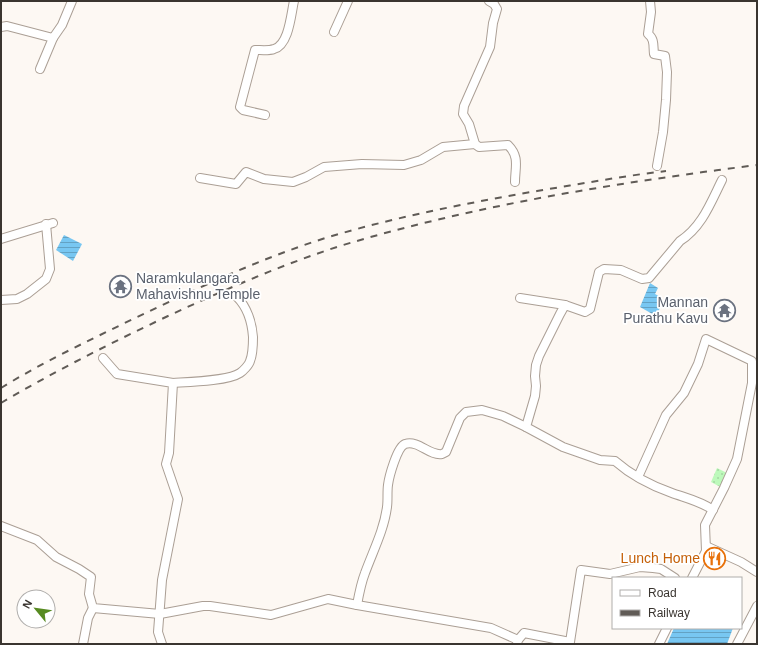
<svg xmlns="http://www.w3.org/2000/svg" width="758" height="645" font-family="Arial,sans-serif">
	<defs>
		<pattern id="grass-dots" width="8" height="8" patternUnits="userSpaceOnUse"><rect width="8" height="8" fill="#bdf9bb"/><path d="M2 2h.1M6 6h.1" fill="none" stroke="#a3d6a1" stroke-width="1.8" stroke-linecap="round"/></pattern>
		<pattern id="water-rules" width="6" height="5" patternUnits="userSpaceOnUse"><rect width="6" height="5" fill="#78c7f2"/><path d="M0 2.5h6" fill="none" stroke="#63a2c4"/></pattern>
	</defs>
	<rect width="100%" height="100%" fill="#fdf8f3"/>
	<polygon fill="url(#grass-dots)" points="717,468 733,476 726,490 711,482"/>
	<g fill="url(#water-rules)">
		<polygon points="64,235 82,244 73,261 56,250"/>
		<polygon points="650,283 658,288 655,294 661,297 658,302 662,304 656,316 640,307"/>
		<polygon points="674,628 733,628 727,644 667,644"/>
	</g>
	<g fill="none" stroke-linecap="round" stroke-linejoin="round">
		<defs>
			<g id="minor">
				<path d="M489,1L494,4L497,9L493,23L490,47L464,106L463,114L469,124L475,144L479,147L508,145C520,157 515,167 515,182"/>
				<path d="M650,1L651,12L648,34C655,39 653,47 654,54L665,56L667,72L666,100L663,132L657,166"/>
				<polyline points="1,27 7,26 53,38 62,25 72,1"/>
				<polyline points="334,32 348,1"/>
				<polyline points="40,69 53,38"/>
				<path d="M265,115L243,110L240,107L255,50C261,50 269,51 274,49C289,45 291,14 294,1"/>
				<polyline points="200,178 236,184 246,172 264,179 293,182 306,177 324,167 362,164 404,165 421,160 443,147 475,144"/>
				<polyline points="1,239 53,223"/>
				<polyline points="520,298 565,305"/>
				<polyline points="1,300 17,299 27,294 46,279 50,269 46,224"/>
				<polyline points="103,358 117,374 173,383 169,453 166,464 178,499 162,580 158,632 162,644"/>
				<path d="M173,383C189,382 228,381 240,373C243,371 249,365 250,361C253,354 253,344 253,337C252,323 247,307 237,297"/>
				<polyline points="638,477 666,415 684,393 698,364 706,339 752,361 752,383 737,459 724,488 705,525 706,551 692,578"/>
				<path d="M713,510C700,501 686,498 672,493C652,486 631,475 615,461L600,460L563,447L526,427L535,396L536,386L535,376L536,365L539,356L560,314L565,305L585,312L590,309L599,272L604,269L621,270L642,279L649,278L680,241C702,227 711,202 722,180"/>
				<polyline points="1,526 37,540 56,557 79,569 91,577 89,594 93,608 160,614 203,606 210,606 271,615 328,599 357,605 491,628 518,640"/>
				<polyline points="706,551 708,547 741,562 757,572"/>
				<path d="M357,605C359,594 361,583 365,573C373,551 384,530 387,507C388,500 387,492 388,485C389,477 397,447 405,444C419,440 429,456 442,454L446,452L460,418L466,412L482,410L503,416L526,427"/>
				<polyline points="83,644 88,618 93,608"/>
				<polyline points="517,644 518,640 524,633 570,642 581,570 610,574 640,567 653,568 661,569 675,578"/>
				<polyline points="659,644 667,628"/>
				<polyline points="737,644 757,606"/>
			</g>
		</defs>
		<use href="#minor" stroke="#ab9f95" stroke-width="10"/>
		<use href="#minor" stroke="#fff" stroke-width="8"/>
		<g stroke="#605b56" stroke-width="2" stroke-dasharray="7 7" stroke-linecap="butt">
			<path d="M1,388C43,362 88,341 133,319C198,288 263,257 332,236C400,216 468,203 537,191C580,184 623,176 666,171"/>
			<path d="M1,403C55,371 111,343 168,316C224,290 281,265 340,246C475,205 616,183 757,165"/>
		</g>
	</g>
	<defs>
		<symbol id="temple-ring" viewBox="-11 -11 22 22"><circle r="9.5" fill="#fff" stroke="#6b7280" stroke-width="1.5"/><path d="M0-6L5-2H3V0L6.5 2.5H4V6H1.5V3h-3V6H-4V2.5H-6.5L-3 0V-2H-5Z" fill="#6b7280"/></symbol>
		<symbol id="restaurant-ring" viewBox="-11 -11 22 22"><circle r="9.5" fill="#fff" stroke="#e8710a" stroke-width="1.5"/><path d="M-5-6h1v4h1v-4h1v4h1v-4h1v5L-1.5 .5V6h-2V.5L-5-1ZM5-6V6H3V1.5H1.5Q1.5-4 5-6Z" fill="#e8710a"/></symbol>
	</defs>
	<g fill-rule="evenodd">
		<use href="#temple-ring" x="108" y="274" width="25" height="25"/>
		<use href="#temple-ring" x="712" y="298" width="25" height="25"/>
		<use href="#restaurant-ring" x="702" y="546" width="25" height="25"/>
	</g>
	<g text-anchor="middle" stroke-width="3.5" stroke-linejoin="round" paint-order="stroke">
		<g font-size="14" fill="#5b616d" stroke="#fff" text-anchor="start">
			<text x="136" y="283">Naramkulangara<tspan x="136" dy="16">Mahavishnu Temple</tspan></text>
			<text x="708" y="307" text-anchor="end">Mannan<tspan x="708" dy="16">Purathu Kavu</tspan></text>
		</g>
		<g font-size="14" fill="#c56008" stroke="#fff" text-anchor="end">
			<text x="700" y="563">Lunch Home</text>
		</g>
	</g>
	<rect width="758" height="645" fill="none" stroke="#3a3530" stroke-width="4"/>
	<rect x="612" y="577" width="130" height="52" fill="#ffffff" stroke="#b0aeac"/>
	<rect x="620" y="590" width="20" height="6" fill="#ffffff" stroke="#b0aeac"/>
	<text x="648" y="597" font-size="12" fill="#3a3530">Road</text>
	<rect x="620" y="610" width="20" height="6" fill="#605b56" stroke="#b0aeac"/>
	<text x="648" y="617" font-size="12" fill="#3a3530">Railway</text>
	<g transform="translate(36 609) rotate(299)"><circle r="19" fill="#ffffff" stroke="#b0aeac"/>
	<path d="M0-3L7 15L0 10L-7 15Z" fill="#588b22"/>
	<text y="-6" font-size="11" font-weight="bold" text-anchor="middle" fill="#3a3530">N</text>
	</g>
</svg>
